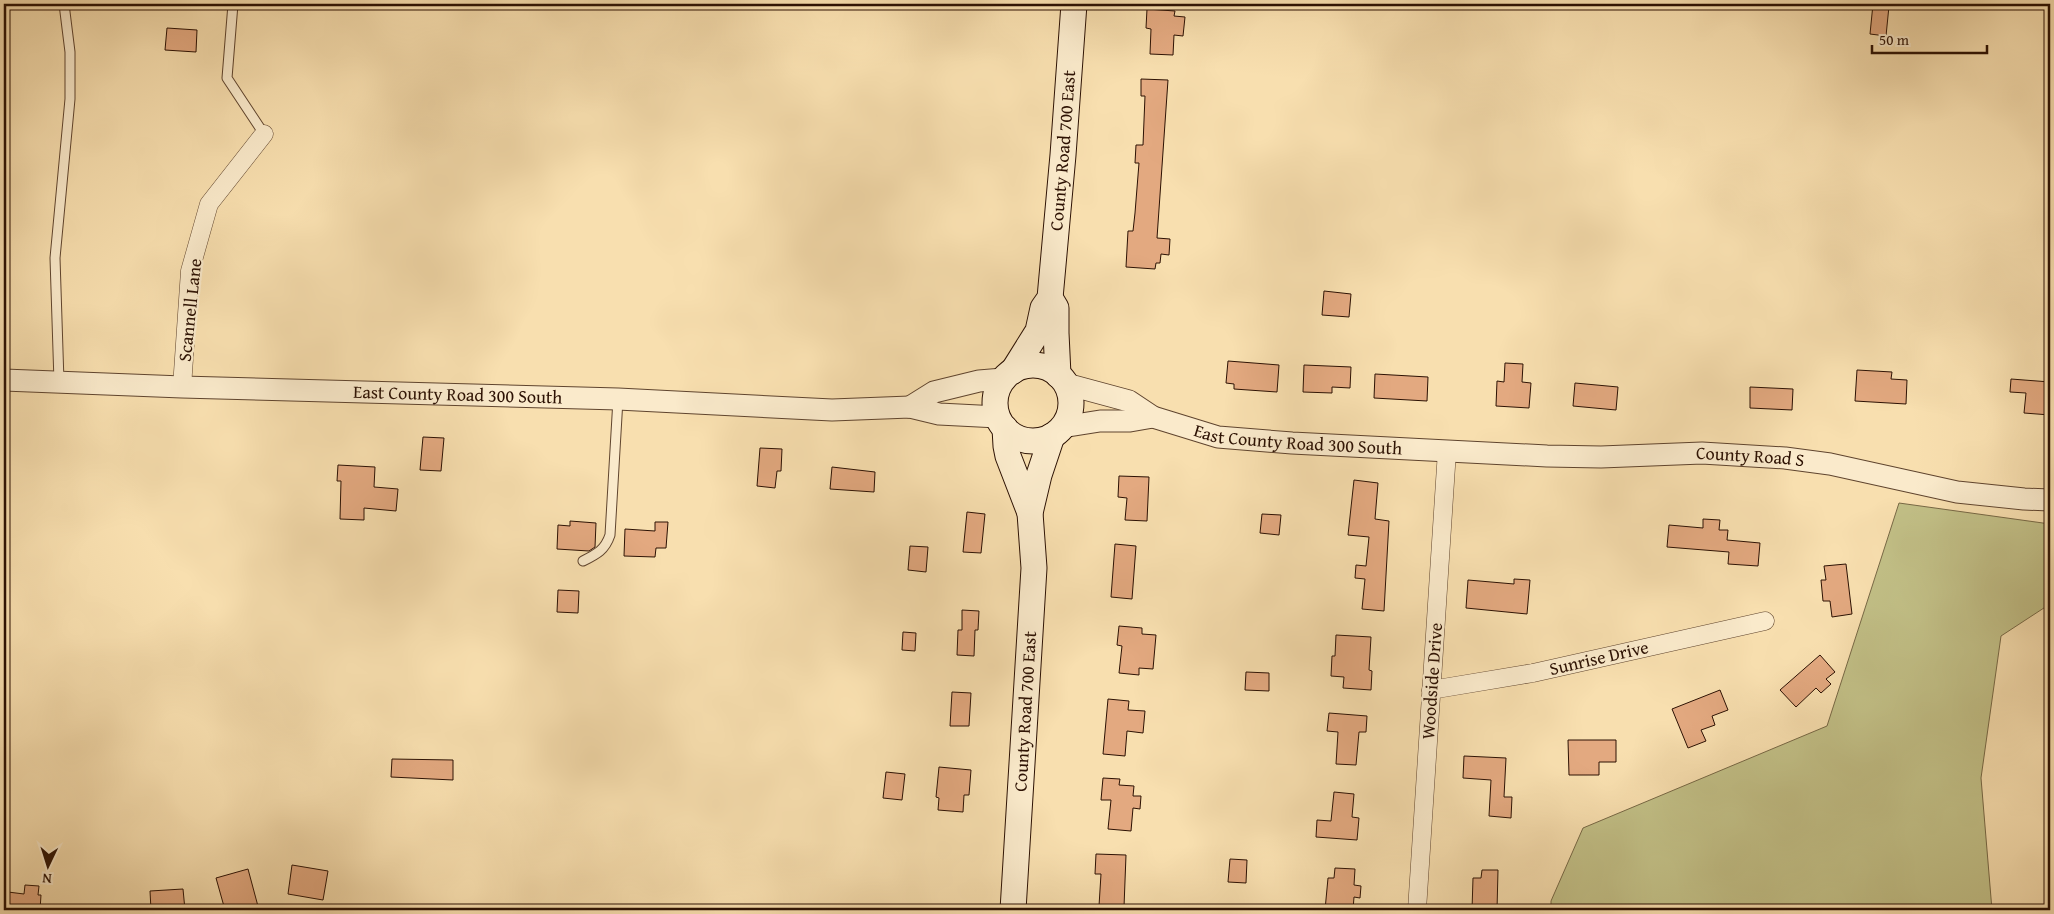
<svg xmlns="http://www.w3.org/2000/svg" width="2054" height="914" font-family="'Gentium Book Plus',serif">
	<rect width="100%" height="100%" fill="#f8dfaf"/>
	<filter id="stains"><feTurbulence type="fractalNoise" baseFrequency=".004" numOctaves="4"/><feColorMatrix values="0 0 0 0 .2 0 0 0 0 .09 0 0 0 0 .02 0 0 0 .5 -.17"/></filter>
	<radialGradient id="worn" r=".72"><stop offset=".6" stop-color="#630" stop-opacity="0"/><stop offset="1" stop-color="#630" stop-opacity=".3"/></radialGradient>
	<polygon fill="#c2c087" stroke="#776845" points="1899,503 2050,524 2050,604 2001,636 1981,778 1992,910 1551,910 1551,901 1583,828 1827,726"/>
	<g fill="#e3a980" stroke="#2c1103">
		<polygon points="1873,4 1889,6 1886,36 1870,34"/>
		<polygon points="1147,9 1175,11 1174,16 1185,17 1183,36 1174,35 1173,55 1150,54 1151,29 1146,28"/>
		<polygon points="167,28 197,30 196,52 165,50"/>
		<polygon points="1141,79 1168,80 1157,238 1170,239 1169,255 1161,254 1160,263 1156,263 1155,269 1126,267 1128,231 1133,231 1135,213 1139,163 1135,163 1136,145 1143,145 1145,96 1141,96"/>
		<polygon points="1324,291 1351,294 1349,317 1322,315"/>
		<polygon points="1228,361 1279,365 1277,392 1234,389 1234,384 1226,383"/>
		<polygon points="1505,363 1523,364 1522,382 1531,383 1529,408 1496,406 1497,381 1504,382"/>
		<polygon points="1304,365 1351,367 1350,388 1332,387 1332,393 1303,392"/>
		<polygon points="1857,370 1892,372 1891,379 1907,380 1906,404 1855,401"/>
		<polygon points="1375,374 1428,377 1427,401 1374,398"/>
		<polygon points="2011,379 2050,382 2050,415 2024,413 2026,393 2010,392"/>
		<polygon points="1575,383 1618,387 1616,410 1573,406"/>
		<polygon points="1750,387 1793,389 1792,410 1750,408"/>
		<polygon points="423,437 444,438 441,471 420,470"/>
		<polygon points="760,448 782,449 781,471 777,471 775,488 757,486"/>
		<polygon points="338,465 375,467 374,487 398,489 396,511 364,508 364,520 340,519 341,481 337,481"/>
		<polygon points="832,467 875,472 874,492 830,489"/>
		<polygon points="1119,476 1149,477 1147,521 1125,520 1127,498 1118,497"/>
		<polygon points="1354,480 1378,483 1375,519 1389,521 1384,611 1362,609 1365,579 1355,578 1356,565 1366,566 1369,537 1348,535"/>
		<polygon points="967,512 985,514 981,553 963,552"/>
		<polygon points="1262,514 1281,515 1279,535 1260,533"/>
		<polygon points="1703,519 1720,520 1719,530 1728,530 1727,540 1760,543 1758,566 1728,564 1729,552 1667,547 1669,525 1703,528"/>
		<polygon points="570,521 596,523 595,547 589,551 557,549 558,525 570,526"/>
		<polygon points="655,522 668,522 666,548 656,548 655,557 624,556 625,529 655,531"/>
		<polygon points="1115,544 1136,546 1132,599 1111,597"/>
		<polygon points="910,546 928,547 926,572 908,570"/>
		<polygon points="1846,564 1852,614 1832,617 1830,601 1823,601 1821,580 1826,580 1824,566"/>
		<polygon points="1514,579 1530,580 1527,614 1466,608 1468,580 1514,584"/>
		<polygon points="558,590 579,591 578,613 557,612"/>
		<polygon points="962,610 979,611 978,630 975,630 974,656 957,655 958,630 962,630"/>
		<polygon points="1119,626 1142,628 1142,634 1156,635 1153,669 1139,668 1139,675 1119,673 1122,646 1117,645"/>
		<polygon points="903,632 916,633 915,651 902,650"/>
		<polygon points="1336,635 1371,637 1369,670 1372,671 1371,690 1343,688 1344,677 1331,676 1332,656 1335,656"/>
		<polygon points="1820,655 1835,672 1826,679 1831,684 1821,693 1816,688 1796,707 1780,690"/>
		<polygon points="1246,672 1269,673 1269,691 1245,690"/>
		<polygon points="1720,690 1728,710 1712,716 1715,725 1701,730 1706,741 1688,748 1672,709"/>
		<polygon points="952,692 971,693 969,726 950,726"/>
		<polygon points="1108,699 1129,701 1128,710 1145,711 1143,733 1127,731 1125,756 1103,754"/>
		<polygon points="1329,713 1367,716 1366,732 1359,732 1356,765 1336,764 1338,732 1327,731"/>
		<polygon points="1568,740 1616,740 1616,762 1599,762 1599,775 1569,775"/>
		<polygon points="1464,756 1506,758 1504,797 1512,797 1511,818 1489,816 1491,780 1463,778"/>
		<polygon points="392,759 453,760 453,780 391,777"/>
		<polygon points="939,767 971,770 969,795 964,795 963,812 938,810 939,798 936,797"/>
		<polygon points="886,772 905,774 902,800 883,798"/>
		<polygon points="1103,778 1120,779 1119,785 1134,786 1133,796 1141,796 1140,809 1133,808 1131,831 1108,829 1111,800 1101,800"/>
		<polygon points="1334,792 1354,794 1352,817 1359,818 1357,840 1316,837 1317,820 1331,821"/>
		<polygon points="1096,854 1126,855 1124,907 1099,906 1101,874 1095,874"/>
		<polygon points="1230,859 1247,860 1246,883 1228,882"/>
		<polygon points="292,865 328,871 323,900 288,894"/>
		<polygon points="1335,868 1355,869 1354,885 1361,886 1360,898 1354,897 1353,910 1325,910 1328,878 1334,878"/>
		<polygon points="248,869 259,910 225,910 216,878"/>
		<polygon points="1482,870 1498,870 1497,910 1472,910 1473,878 1481,878"/>
		<polygon points="25,885 39,886 38,895 41,895 40,910 7,910 8,892 24,894"/>
		<polygon points="183,889 185,910 151,910 150,891"/>
	</g>
	<g fill="none" stroke-linecap="round" stroke-linejoin="round">
		<defs>
			<g id="service">
				<polyline points="233,4 227,78 264,134"/>
				<polyline points="59,382 55,258 70,99 70,52 64,4"/>
				<path d="M583,561C597,554 605,550 610,535L618,399"/>
			</g>
			<g id="minor">
				<polyline points="182,387 190,271 209,204 264,134"/>
				<polyline points="1431,690 1533,673 1765,621"/>
				<polyline points="1417,910 1447,451"/>
			</g>
			<g id="tertiary">
				<path id="s1" d="M4,380L182,387L618,399L832,410L910,407L939,414L998,417"/>
				<path id="s2" d="M1066,384L1129,401L1153,417L1218,437L1292,443L1547,456L1601,457L1702,453L1785,458L1830,464L1957,492L2024,499L2050,500"/>
				<polyline points="910,407 934,392 979,381 1003,379"/>
				<polyline points="1062,427 1100,421 1130,421 1153,417"/>
			</g>
			<g id="secondary">
				<polyline points="1050,298 1056,308 1056,333 1058,375"/>
				<circle cx="1033" cy="403" r="38"/>
				<path id="s3" d="M1013,371L1038,331L1043,308L1050,298L1063,155L1074,4"/>
				<polyline points="1005,428 1006,446 1008,456 1030,513"/>
				<path id="s4" d="M1013,910L1034,568L1030,513L1039,475L1052,436"/>
			</g>
		</defs>
		<use href="#service" stroke="#5f442e" stroke-width="11"/>
		<use href="#minor" stroke="#5f442e" stroke-width="19"/>
		<use href="#tertiary" stroke="#5f442e" stroke-width="23"/>
		<use href="#secondary" stroke="#2c1103" stroke-width="27"/>
		<use href="#service" stroke="#faeacb" stroke-width="9"/>
		<use href="#minor" stroke="#faeacb" stroke-width="18"/>
		<use href="#tertiary" stroke="#faeacb" stroke-width="21"/>
		<use href="#secondary" stroke="#faeacb" stroke-width="25"/>
	</g>
	<g text-anchor="middle" stroke-width="4.5" stroke-linejoin="round" paint-order="stroke">
		<g font-size="18" fill="#2c1103" stroke="#faeacb">
			<text dy="6" stroke="none"><textPath href="#s3" startOffset="231">County Road 700 East</textPath></text>
			<text transform="translate(190 310) rotate(-84)" y="6">Scannell Lane</text>
			<text dy="6" stroke="none"><textPath href="#s1" startOffset="454">East County Road 300 South</textPath></text>
			<text dy="6" stroke="none"><textPath href="#s2" startOffset="242">East County Road 300 South</textPath></text>
			<text dy="6" stroke="none"><textPath href="#s2" startOffset="695">County Road S</textPath></text>
			<text transform="translate(1599 658) rotate(-13)" y="6">Sunrise Drive</text>
			<text transform="translate(1432 681) rotate(-86)" y="6">Woodside Drive</text>
			<text dy="6" stroke="none"><textPath href="#s4" startOffset="199">County Road 700 East</textPath></text>
		</g>
	</g>
	<rect width="2054" height="914" fill="none" stroke="#f8dfaf" stroke-width="20"/>
	<rect x="5" y="5" width="2044" height="904" fill="none" stroke="#2c1103" stroke-width="2.5"/>
	<rect x="10" y="10" width="2034" height="894" fill="none" stroke="#2c1103"/>
	<g transform="translate(48 866) rotate(184)" stroke="#faeacb" stroke-width="4" paint-order="stroke">
	<path d="M0-4L9 19L0 12L-9 19Z" fill="#2c1103"/>
	<text y="-8" font-size="14" font-weight="bold" text-anchor="middle" fill="#2c1103">N</text>
	</g>
	<path d="M1872 45v8h115v-8" fill="none" stroke="#2c1103" stroke-width="2.5"/>
	<text x="1879" y="45" font-size="15" fill="#2c1103" stroke="#faeacb" stroke-width="4" paint-order="stroke">50 m</text>
	<rect width="100%" height="100%" filter="url(#stains)"/>
	<rect width="100%" height="100%" fill="url(#worn)"/>
</svg>
